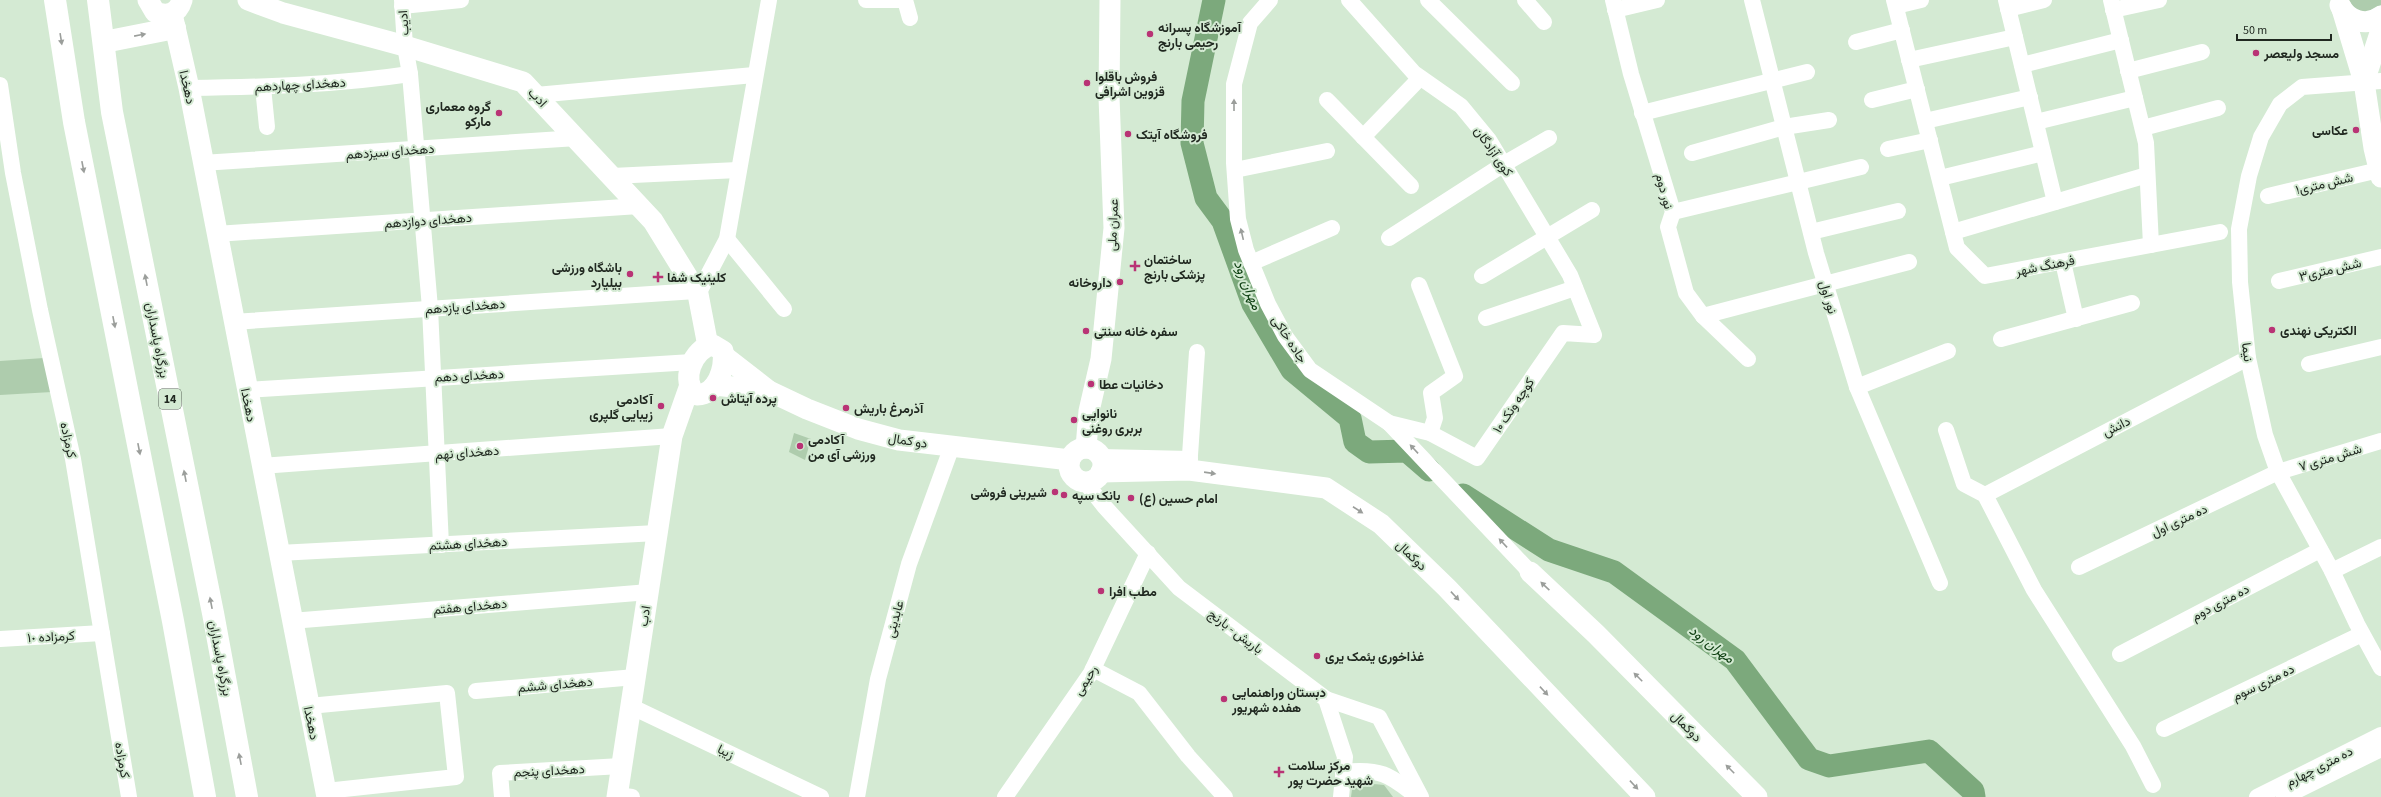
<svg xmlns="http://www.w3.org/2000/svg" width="2381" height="797" font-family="'Source Sans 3',Vazirmatn,sans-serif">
	<rect width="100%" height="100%" fill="#d4ead3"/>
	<g fill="#aeccad">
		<polygon points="2345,0 2381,0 2381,5 2363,14"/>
		<polygon points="44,358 52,392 0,395 0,361"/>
		<polygon points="794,433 811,439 805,460 789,452"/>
		<polygon points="1353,782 1384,785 1393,797 1351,797"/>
	</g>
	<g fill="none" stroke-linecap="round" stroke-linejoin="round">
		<g stroke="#7ca97c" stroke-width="23">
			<polyline points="1214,0 1193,101 1192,143 1206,198 1223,221 1253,304 1292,370 1350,418 1355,442 1369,452 1407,451 1429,470"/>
			<polyline points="1463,495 1549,550 1614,572 1735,660 1809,759 1829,766 1929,751 1973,791 1974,797"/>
		</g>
		<g stroke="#fff" stroke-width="16">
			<polyline points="402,0 405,46 410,74 430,308 441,545"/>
			<polyline points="866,0 901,0"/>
			<polyline points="905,0 910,18"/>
			<polyline points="1270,0 1250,23 1234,84 1234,163 1238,219 1246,250 1268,304 1285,336 1310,370 1389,423 1530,572"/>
			<polyline points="1349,0 1414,73 1461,106 1489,140 1570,275 1594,335 1563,333 1477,458 1430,433 1389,423"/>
			<polyline points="1428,0 1512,83"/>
			<polyline points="1525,0 1544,22"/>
			<polyline points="1613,0 1631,74 1673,212 1668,227 1686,293 1703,316 1748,359"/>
			<polyline points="1752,0 1816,253 1857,387 1940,583"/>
			<polyline points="1894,0 1957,248 1985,276 2220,232"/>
			<polyline points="2006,0 2055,202"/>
			<polyline points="2111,0 2146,143 2151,245"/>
			<polyline points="402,6 461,0"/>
			<polyline points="1896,6 1921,0"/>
			<polyline points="2008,9 2044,0"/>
			<polyline points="1615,10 1657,0"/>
			<polyline points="2113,10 2159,0"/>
			<polyline points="1856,42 1902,30"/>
			<polyline points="1909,60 2015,37"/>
			<polyline points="2022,65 2121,40"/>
			<polyline points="2128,71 2202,52"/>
			<polyline points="2381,81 2302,87 2280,104 2261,137 2249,176 2239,229 2240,282 2248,358 2265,435 2278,472 2332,571 2357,624 2381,668"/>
			<polyline points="0,85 13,173 40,310 73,459 129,797"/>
			<polyline points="263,87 267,127"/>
			<path d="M189,88C263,87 337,85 410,74"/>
			<polyline points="536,95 754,75"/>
			<polyline points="1327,100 1411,186"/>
			<polyline points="1872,100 1917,89"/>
			<polyline points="1642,113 1807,72"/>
			<polyline points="1925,121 2030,97"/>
			<polyline points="2036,122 2135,98"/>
			<polyline points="2143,128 2218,108"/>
			<polyline points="1363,137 1420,78"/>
			<polyline points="1888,149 1930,140"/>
			<polyline points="1692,153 1784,127 1829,120"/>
			<polyline points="202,163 577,138"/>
			<polyline points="1235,170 1327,151"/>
			<polyline points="612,176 738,170"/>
			<polyline points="1940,178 2043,153"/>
			<polyline points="2268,196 2379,170"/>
			<polyline points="1673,212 1861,167"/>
			<polyline points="1811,232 1898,211"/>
			<polyline points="1953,232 2147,175"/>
			<polyline points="216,234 639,206"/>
			<polyline points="1389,238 1504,164 1549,138"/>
			<polyline points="727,239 784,309"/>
			<polyline points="2063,262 2076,319"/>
			<polyline points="1251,263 1332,228"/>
			<polyline points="1482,276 1592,210"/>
			<polyline points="2279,281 2381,257"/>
			<polyline points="1419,285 1455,376 1431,393 1435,418 1430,433"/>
			<polyline points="698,294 727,239 769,0"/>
			<polyline points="1703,316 1909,262"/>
			<polyline points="1486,318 1575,288"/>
			<polyline points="233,322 696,291"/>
			<polyline points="2001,339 2132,303"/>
			<polyline points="2309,364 2381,347"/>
			<polyline points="1857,387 1948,351"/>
			<polyline points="246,390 692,362"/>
			<polyline points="1946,430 1964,484 1985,495 2034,590 2133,746 2153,785"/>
			<polyline points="1101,457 1190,459"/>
			<polyline points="261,466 672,436"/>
			<polyline points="1189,470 1197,352"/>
			<polyline points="1085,482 1104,506 1179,588 1326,699 1345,757 1341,797"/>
			<polyline points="1985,495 2248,358"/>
			<polyline points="279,553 657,533"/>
			<polyline points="2079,567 2278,472 2381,441"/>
			<polyline points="2332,571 2381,547"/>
			<polyline points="291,621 649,592"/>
			<polyline points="0,639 102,633"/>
			<polyline points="2120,654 2320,550"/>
			<polyline points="1093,669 1139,693 1188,756 1225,797"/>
			<polyline points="476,691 635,677"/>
			<polyline points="1326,699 1379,717 1421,797"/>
			<polyline points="309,706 447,693 456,777 326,791"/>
			<polyline points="630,706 821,797"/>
			<polyline points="2164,729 2362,634"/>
			<path d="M1343,772C1379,768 1390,774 1417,797"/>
			<polyline points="618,795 632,797"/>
			<polyline points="502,797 500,773 621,766"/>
			<polyline points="857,797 878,679 909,564 952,446"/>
			<polyline points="1005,797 1091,673 1148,553"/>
			<polyline points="2257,797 2381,735"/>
			<polyline points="2284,797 2381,749"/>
		</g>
		<g stroke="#fff" stroke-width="21">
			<path d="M148,0L155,12C167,17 178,14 182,0"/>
			<polyline points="248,0 283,13 405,46 523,82 653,221 698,294 708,346"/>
			<path d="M2340,5C2347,21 2367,27 2381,16"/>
			<polyline points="2342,9 2364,82 2374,148 2381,177"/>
			<polyline points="172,14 189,88 327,797"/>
			<polyline points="2364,82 2381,30"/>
			<path d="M713,345L723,351C725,368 718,394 697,395C679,383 693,347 713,345Z"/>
			<polyline points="724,356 769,391 807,409 858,429 899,440 1070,460"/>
			<polyline points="715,385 769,391"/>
			<polyline points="1086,448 1089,411 1101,359 1114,228 1109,97 1110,0"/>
			<circle cx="1086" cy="465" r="17"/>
			<polyline points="1101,472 1189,470 1326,488 1381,524 1447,588 1645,797"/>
			<polyline points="1530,572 1596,634 1757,797"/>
			<polyline points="617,797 672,436 690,385"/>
		</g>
		<g stroke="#fff" stroke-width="22">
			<polyline points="55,0 74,122 173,621 205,797"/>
			<polyline points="98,0 112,112 213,613 247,797"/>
			<polyline points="104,42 175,28"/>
		</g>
	</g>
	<defs><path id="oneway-solid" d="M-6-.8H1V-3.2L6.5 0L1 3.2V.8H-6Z"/></defs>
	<g fill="#9b9e9b">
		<use href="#oneway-solid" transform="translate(140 35) rotate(-11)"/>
		<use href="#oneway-solid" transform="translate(61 39) rotate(81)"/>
		<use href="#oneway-solid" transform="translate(1234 105) rotate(-90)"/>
		<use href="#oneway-solid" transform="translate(83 167) rotate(79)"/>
		<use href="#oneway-solid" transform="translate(1242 234) rotate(-103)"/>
		<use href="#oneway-solid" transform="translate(146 280) rotate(-101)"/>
		<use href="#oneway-solid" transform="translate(114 322) rotate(79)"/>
		<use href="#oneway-solid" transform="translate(139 449) rotate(79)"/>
		<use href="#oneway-solid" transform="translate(1414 449) rotate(-133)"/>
		<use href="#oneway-solid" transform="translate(1210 473) rotate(8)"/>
		<use href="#oneway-solid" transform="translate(185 476) rotate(-101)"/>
		<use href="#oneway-solid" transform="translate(1358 510) rotate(33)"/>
		<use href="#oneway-solid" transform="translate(1503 543) rotate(-133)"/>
		<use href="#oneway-solid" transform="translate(1545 586) rotate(-137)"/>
		<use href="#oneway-solid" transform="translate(1455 596) rotate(47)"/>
		<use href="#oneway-solid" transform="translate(211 603) rotate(-101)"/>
		<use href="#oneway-solid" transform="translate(1638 677) rotate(-135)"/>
		<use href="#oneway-solid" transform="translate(1544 691) rotate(47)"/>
		<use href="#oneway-solid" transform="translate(240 759) rotate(-101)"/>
		<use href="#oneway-solid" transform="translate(1730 769) rotate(-135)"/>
		<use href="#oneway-solid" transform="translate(1634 785) rotate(47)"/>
	</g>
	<g fill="#b93375" stroke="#d4ead3" stroke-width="1.5">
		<circle cx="1150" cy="34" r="4"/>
		<circle cx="2256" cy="53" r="4"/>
		<circle cx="1087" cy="83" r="4"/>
		<circle cx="499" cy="113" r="4"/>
		<circle cx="2356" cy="130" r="4"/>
		<circle cx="1128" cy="134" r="4"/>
		<path d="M1133 260h4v4h4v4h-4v4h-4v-4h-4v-4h4z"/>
		<circle cx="630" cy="274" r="4"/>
		<path d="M656 271h4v4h4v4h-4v4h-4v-4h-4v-4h4z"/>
		<circle cx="1120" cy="282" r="4"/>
		<circle cx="2272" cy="330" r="4"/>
		<circle cx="1086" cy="331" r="4"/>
		<circle cx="1091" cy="384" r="4"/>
		<circle cx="713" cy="398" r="4"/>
		<circle cx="661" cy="406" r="4"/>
		<circle cx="846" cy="408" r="4"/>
		<circle cx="1074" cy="420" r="4"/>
		<circle cx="800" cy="446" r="4"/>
		<circle cx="1055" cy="492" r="4"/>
		<circle cx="1064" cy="495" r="4"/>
		<circle cx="1131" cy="498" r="4"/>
		<circle cx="1101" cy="591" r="4"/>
		<circle cx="1317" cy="656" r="4"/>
		<circle cx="1224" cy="699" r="4"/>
		<path d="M1277 766h4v4h4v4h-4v4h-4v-4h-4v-4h4z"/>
	</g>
	<g text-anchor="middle" stroke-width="4" stroke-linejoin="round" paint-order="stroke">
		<rect fill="#d4ead3" stroke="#566256" stroke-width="1" x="159" y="389" width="22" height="20" rx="3"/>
		<g font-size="12" font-weight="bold" fill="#202820">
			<text x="170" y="403">14</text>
		</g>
		<g font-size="13" fill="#202820" stroke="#d4ead3">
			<text transform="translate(403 23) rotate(-94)" y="5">ادیب</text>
			<text transform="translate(300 84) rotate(-3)" y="5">دهخدای چهاردهم</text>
			<text transform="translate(188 87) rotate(77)" y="5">دهخدا</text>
			<text transform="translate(538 97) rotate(46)" y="5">ادب</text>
			<text transform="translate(390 151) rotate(-4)" y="5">دهخدای سیزدهم</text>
			<text transform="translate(1494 151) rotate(55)" y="5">کوی آزادگان</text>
			<text transform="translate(2324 183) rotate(-13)" y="5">شش متری۱</text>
			<text transform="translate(1665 191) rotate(75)" y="5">نور دوم</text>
			<text transform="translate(428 220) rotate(-4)" y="5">دهخدای دوازدهم</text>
			<text transform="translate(1112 225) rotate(-88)" y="5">عمران ملی</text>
			<text transform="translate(2045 265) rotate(-11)" y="5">فرهنگ شهر</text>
			<text transform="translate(2330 269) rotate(-13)" y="5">شش متری۳</text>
			<text transform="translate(1829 297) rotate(74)" y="5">نور اول</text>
			<text transform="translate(465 306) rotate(-4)" y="5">دهخدای یازدهم</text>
			<text transform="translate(1290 339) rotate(57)" y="5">جاده خاکی</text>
			<text transform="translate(158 340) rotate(79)" y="5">بزرگراه پاسداران</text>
			<text transform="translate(2248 352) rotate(82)" y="5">نیما</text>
			<text transform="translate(469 375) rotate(-3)" y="5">دهخدای دهم</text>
			<text transform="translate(249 405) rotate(79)" y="5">دهخدا</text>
			<text transform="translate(1513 405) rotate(-56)" y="5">کوچه ونک ۱۰</text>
			<text transform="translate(2116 426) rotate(-27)" y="5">دانش</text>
			<text transform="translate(69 440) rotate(78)" y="5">کرمزاده</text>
			<text transform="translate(908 440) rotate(9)" y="5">دو کمال</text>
			<text transform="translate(467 452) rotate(-4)" y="5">دهخدای نهم</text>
			<text transform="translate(2330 457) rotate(-17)" y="5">۷ شش متری</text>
			<text transform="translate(2179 520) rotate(-25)" y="5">ده متری اول</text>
			<text transform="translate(468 543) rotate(-3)" y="5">دهخدای هشتم</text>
			<text transform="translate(1412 555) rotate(44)" y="5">دوکمال</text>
			<text transform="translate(2220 602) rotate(-28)" y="5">ده متری دوم</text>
			<text transform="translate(470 606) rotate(-5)" y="5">دهخدای هفتم</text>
			<text transform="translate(644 616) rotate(-81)" y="5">ادب</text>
			<text transform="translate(894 619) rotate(-75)" y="5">عابدینی</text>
			<text transform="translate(1236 631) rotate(37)" y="5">باریش - بارنج</text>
			<text transform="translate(51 636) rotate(-3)" y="5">کرمزاده ١٠</text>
			<text transform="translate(221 658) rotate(79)" y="5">بزرگراه پاسداران</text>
			<text transform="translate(1085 680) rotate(-58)" y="5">رحیمی</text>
			<text transform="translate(2263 682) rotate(-26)" y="5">ده متری سوم</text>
			<text transform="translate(555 684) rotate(-5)" y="5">دهخدای ششم</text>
			<text transform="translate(312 723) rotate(78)" y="5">دهخدا</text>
			<text transform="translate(1687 726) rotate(45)" y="5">دوکمال</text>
			<text transform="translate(726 751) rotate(26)" y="5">زیبا</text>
			<text transform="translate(123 760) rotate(80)" y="5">کرمزاده</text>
			<text transform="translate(2319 766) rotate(-27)" y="5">ده متری چهارم</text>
			<text transform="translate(549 770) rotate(-3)" y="5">دهخدای پنجم</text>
		</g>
		<g font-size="13" font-weight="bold" fill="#202820" stroke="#d4ead3" text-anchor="start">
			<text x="1158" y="32">آموزشگاه پسرانه<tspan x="1158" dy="15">رحیمی بارنج</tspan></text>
			<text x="2264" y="58">مسجد ولیعصر</text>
			<text x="1095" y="81">فروش باقلوا<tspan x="1095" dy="15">قزوین اشرافی</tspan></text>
			<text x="491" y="111" text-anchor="end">گروه معماری<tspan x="491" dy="15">مارکو</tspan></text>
			<text x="2348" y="135" text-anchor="end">عکاسی</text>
			<text x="1136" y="139">فروشگاه آیتک</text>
			<text x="1144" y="264">ساختمان<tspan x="1144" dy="15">پزشکی بارنج</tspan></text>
			<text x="622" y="272" text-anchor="end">باشگاه ورزشی<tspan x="622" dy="15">بیلیارد</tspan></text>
			<text x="667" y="282">کلینیک شفا</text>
			<text x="1112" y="287" text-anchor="end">داروخانه</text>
			<text x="2280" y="335">الکتریکی نهندی</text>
			<text x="1094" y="336">سفره خانه سنتی</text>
			<text x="1099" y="389">دخانیات عطا</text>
			<text x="721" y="403">پرده‌ آیتاش</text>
			<text x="653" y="404" text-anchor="end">آکادمی<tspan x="653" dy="15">زیبایی گلپری</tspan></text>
			<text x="854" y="413">آذرمرغ باریش</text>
			<text x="1082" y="418">نانوایی<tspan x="1082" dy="15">بربری روغنی</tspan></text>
			<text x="808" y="444">آکادمی<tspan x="808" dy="15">ورزشی آی من</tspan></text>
			<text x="1047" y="497" text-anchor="end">شیرینی فروشی</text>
			<text x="1072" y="500">بانک سپه</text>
			<text x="1139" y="503">امام حسین (ع)</text>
			<text x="1109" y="596">مطب افرا</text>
			<text x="1325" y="661">غذاخوری یئمک یری</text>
			<text x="1232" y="697">دبستان وراهنمایی<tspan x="1232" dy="15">هفده شهریور</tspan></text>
			<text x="1288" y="770">مرکز سلامت<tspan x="1288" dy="15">شهید حضرت پور</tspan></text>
		</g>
		<g font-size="14" font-style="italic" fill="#0f4013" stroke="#d4ead3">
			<text transform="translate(1248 285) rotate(68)" y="5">مهران رود</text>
			<text transform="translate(1712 644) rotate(37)" y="5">مهران رود</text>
		</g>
	</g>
	<path d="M2237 34v6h94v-6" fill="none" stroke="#202820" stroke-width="2"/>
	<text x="2243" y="34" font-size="12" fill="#202820" stroke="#d4ead3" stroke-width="3" paint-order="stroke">50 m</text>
</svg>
